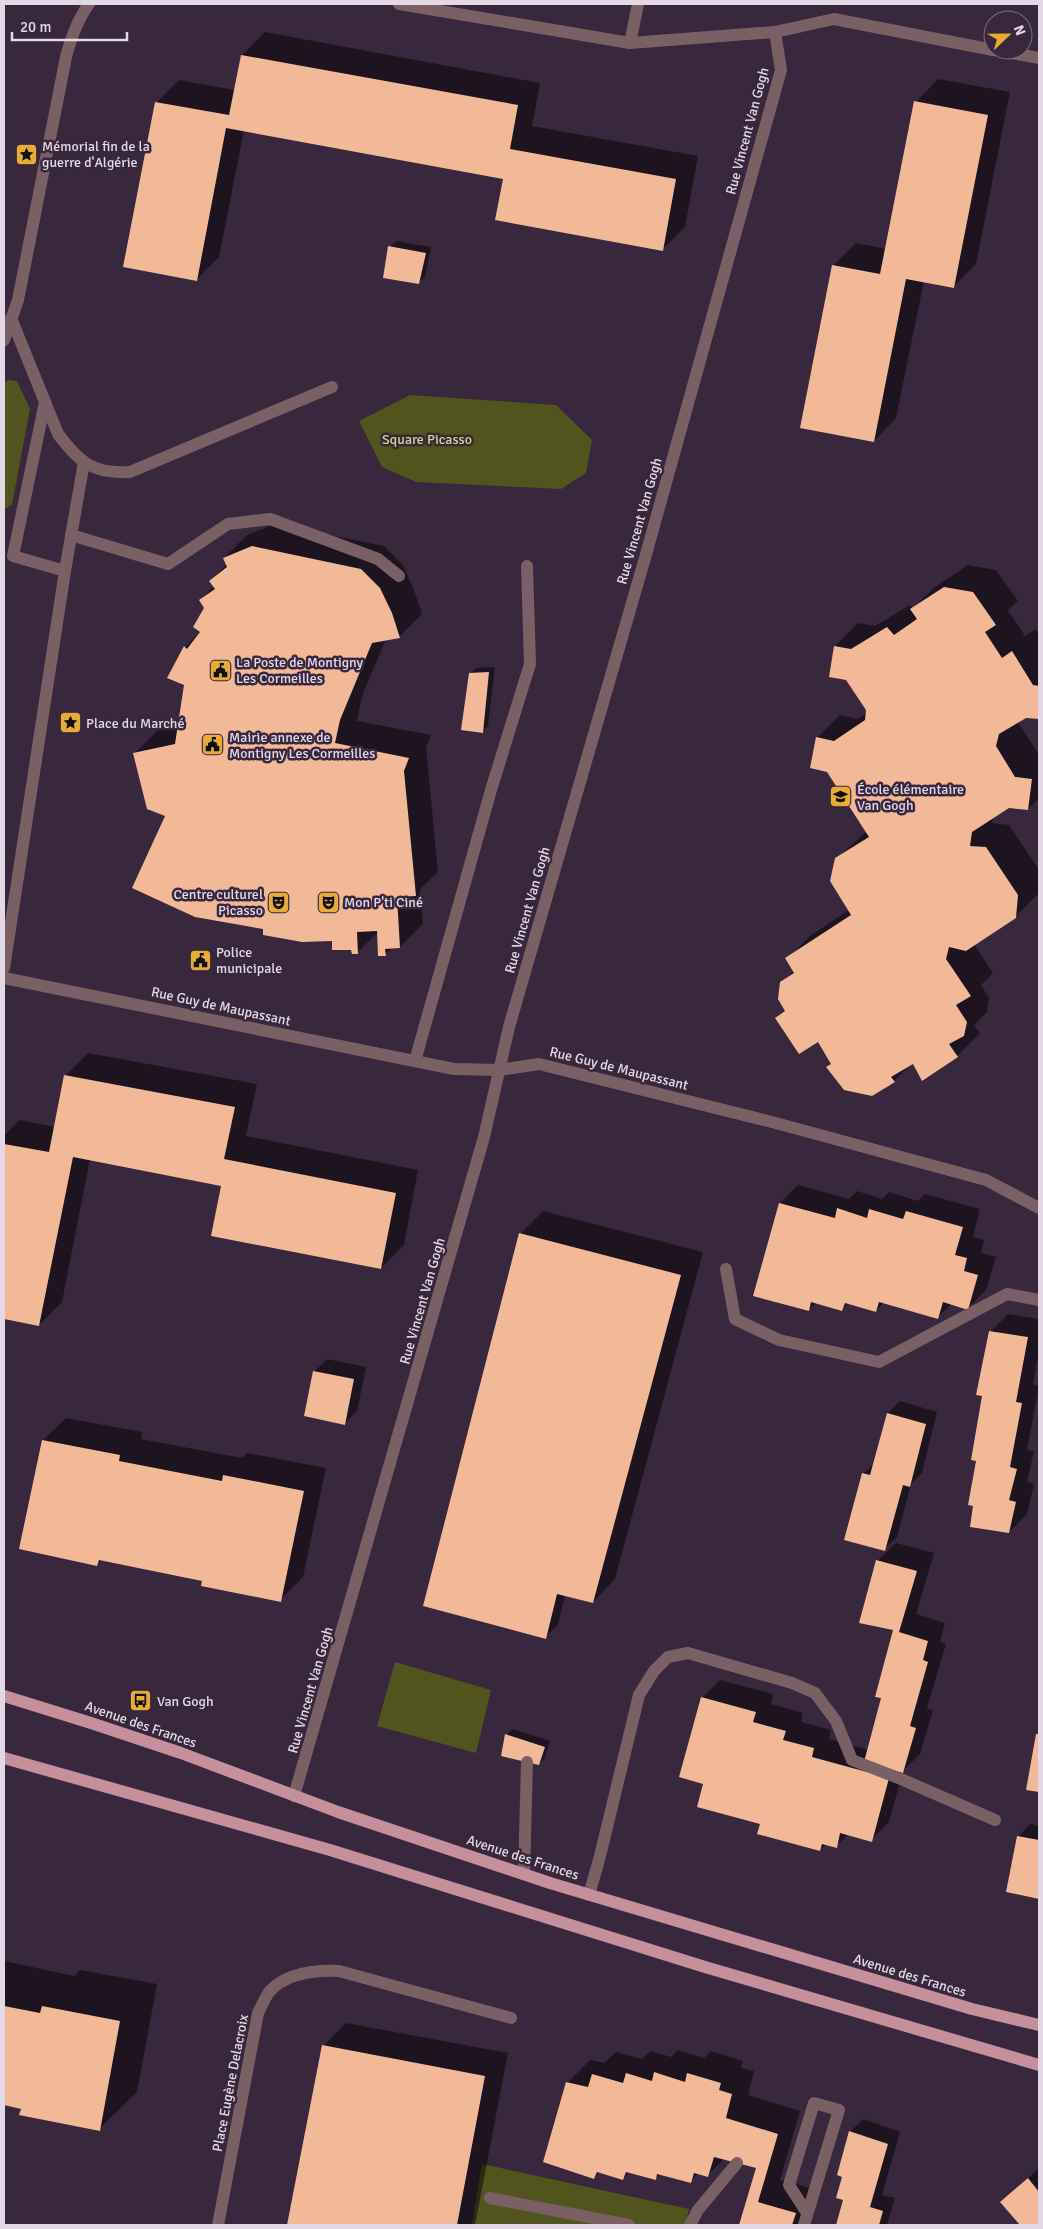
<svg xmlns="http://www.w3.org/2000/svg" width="1043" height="2229" font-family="Signika,sans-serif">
	<rect width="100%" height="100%" fill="#38273d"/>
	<g fill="#51541c">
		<polygon points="9,380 17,381 30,409 12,505 4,509 4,382"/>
		<polygon points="410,395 556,405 592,440 586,473 561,489 416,482 382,467 359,421"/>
		<polygon points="395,1662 491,1690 476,1753 377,1726"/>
		<polygon points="482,2164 689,2209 686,2225 472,2225"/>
	</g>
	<g fill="#0007">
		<polygon points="265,32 540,83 532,126 698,156 685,227 663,249 504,178 244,130 219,257 196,280 157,102 179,80 235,90 242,55"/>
		<polygon points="938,79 1010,92 976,264 953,287 924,281 896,418 874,441 833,266 856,243 887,249 916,102"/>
		<polygon points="396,241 431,247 425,277 418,283 390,247"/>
		<polygon points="275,524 384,546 403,565 414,590 422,614 399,637 386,639 362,696 357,721 431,735 426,747 438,872 420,889 423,924 400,947 393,947 385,955 378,932 357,953 352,948 333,940 264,928 134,754 157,731 179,726 186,685 185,647 201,631 205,608 200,600 214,586 210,581 227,564 224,558 247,535"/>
		<polygon points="968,565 996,570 1018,601 1008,610 1025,636 1036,629 1039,635 1039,718 1026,716 1018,723 1039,754 1039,798 1028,809 1008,807 993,817 992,823 1009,825 1039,870 1038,894 1015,917 974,944 993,973 981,985 989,998 987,1012 974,1025 980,1033 957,1056 913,1062 894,1081 828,1067 832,1063 818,1040 777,1018 786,1009 781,983 794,971 787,959 810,936 849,910 836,859 867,831 817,738 840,715 858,719 867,712 868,709 847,679 831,676 835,646 858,623 875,626 910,605 913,608 935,587"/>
		<polygon points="495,667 488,726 482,732 470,674 476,668"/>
		<polygon points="88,1053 257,1084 246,1136 418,1170 404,1245 381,1268 222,1185 90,1159 62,1302 39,1325 4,1318 4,1136 19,1120 55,1127 65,1076"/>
		<polygon points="798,1185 849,1199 857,1191 882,1199 889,1192 918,1201 925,1194 980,1209 973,1237 984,1240 981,1253 996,1257 986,1290 968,1308 952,1303 938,1317 884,1302 876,1311 849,1303 842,1310 817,1302 809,1310 755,1295 780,1203"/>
		<polygon points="543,1211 703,1252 615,1579 593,1602 565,1595 558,1625 545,1637 520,1234"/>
		<polygon points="1008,1314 1039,1319 1039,1352 1033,1384 1039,1386 1027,1450 1034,1451 1027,1482 1034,1484 1027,1514 1009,1532 974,1505 990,1332"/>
		<polygon points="327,1359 366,1367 357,1411 345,1423 314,1372"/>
		<polygon points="900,1401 937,1412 922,1473 911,1484 897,1537 884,1549 863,1474 874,1463 888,1413"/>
		<polygon points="66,1418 142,1432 141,1439 242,1458 247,1453 326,1468 303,1577 280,1600 203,1580 102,1560 97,1564 43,1440"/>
		<polygon points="896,1543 934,1553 916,1614 945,1623 940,1642 946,1644 927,1708 933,1710 920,1754 903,1771 889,1822 871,1840 849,1834 836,1846 826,1844 820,1850 761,1823 704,1783 702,1698 720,1680 773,1694 771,1704 803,1713 801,1722 831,1730 829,1739 869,1750 882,1697 894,1629 877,1561"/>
		<polygon points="513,1729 550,1741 545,1758 539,1764 507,1735"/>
		<polygon points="1039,1733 1039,1791 1028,1789"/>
		<polygon points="1030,1824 1039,1826 1039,1897 1008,1891 1018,1837"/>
		<polygon points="4,1961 74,1976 80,1970 157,1984 137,2092 99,2129 4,2104"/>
		<polygon points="346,2023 508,2053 475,2225 288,2225 323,2046"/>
		<polygon points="678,2050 704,2058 711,2051 743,2061 741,2068 754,2071 748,2095 800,2111 780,2180 818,2190 808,2225 740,2225 758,2167 725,2158 708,2175 699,2173 690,2181 661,2174 655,2179 630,2171 623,2179 601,2171 594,2178 567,2083 590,2060 604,2063 616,2052 642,2059 650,2051 671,2057"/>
		<polygon points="863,2119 900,2132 882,2195 895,2198 887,2225 837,2225 845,2199 844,2176 850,2132"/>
		<polygon points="1039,2168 1039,2225 1021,2225 1002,2202"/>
	</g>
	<g fill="#f2b999">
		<polygon points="241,55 518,105 510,149 676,179 663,251 495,220 503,179 226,128 197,281 123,267 155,102 229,115"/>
		<polygon points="914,101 988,115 954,288 906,279 874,442 800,428 832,265 880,274"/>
		<polygon points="388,246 426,253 419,284 383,278"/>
		<polygon points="252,546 361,569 380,588 392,613 400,638 372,643 340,720 335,743 409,758 404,771 416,896 397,897 400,948 385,949 386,956 378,956 377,931 357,932 358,954 352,954 351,950 332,950 332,941 302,942 263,935 263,929 195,917 132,888 165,816 147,809 133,753 175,744 184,685 167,678 184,646 187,649 200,632 193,627 204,608 199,600 215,589 209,581 227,567 223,558"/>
		<polygon points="944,587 973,592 996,625 985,632 1002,658 1012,651 1033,685 1039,686 1039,719 1026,718 999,734 996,746 1015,777 1032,779 1028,810 1009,808 972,832 970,846 986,847 1018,895 1016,918 966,951 949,947 946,959 971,996 956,1005 967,1022 964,1036 949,1044 958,1057 922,1081 913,1064 891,1077 895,1082 872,1096 844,1090 826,1067 831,1064 818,1042 799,1054 775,1018 785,1011 778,999 780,982 794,973 785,958 851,915 830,881 835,858 869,837 827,772 810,768 816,737 834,741 865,720 866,710 846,680 829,677 834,646 851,649 887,627 894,635 917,619 910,609"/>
		<polygon points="489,672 483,733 461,730 469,673"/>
		<polygon points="64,1075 235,1107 224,1159 396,1193 381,1269 211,1236 221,1186 73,1157 39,1326 4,1319 4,1144 49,1152"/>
		<polygon points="779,1203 835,1218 837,1208 867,1218 869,1209 903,1219 906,1211 963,1227 955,1255 967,1258 964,1271 978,1275 968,1310 943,1302 938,1319 879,1302 876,1312 845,1303 842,1311 811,1302 809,1311 753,1296"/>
		<polygon points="519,1233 681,1275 593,1603 557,1594 546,1639 423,1606"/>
		<polygon points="989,1331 1028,1337 1016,1402 1022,1403 1010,1467 1017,1469 1009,1500 1016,1502 1009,1533 970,1527 973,1506 968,1505 976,1461 971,1460 982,1396 976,1395"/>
		<polygon points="313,1371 354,1379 345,1425 304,1416"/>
		<polygon points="887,1413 926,1424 910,1487 903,1485 885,1551 844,1540 862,1473 870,1475"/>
		<polygon points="42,1440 120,1455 119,1461 222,1481 223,1475 304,1491 281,1602 201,1586 202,1581 99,1560 97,1566 19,1549"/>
		<polygon points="876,1560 917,1571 899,1632 928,1641 923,1660 928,1662 910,1726 916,1728 903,1773 864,1762 881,1698 875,1697 893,1630 859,1623"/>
		<polygon points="701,1697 756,1712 753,1722 786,1731 783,1740 814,1748 812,1757 889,1778 872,1842 840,1833 837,1848 822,1844 820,1851 757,1834 760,1824 697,1807 703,1784 679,1777"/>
		<polygon points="505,1734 545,1747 539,1765 501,1756"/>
		<polygon points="1036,1734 1039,1734 1039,1792 1026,1790"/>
		<polygon points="1017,1836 1039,1840 1039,1899 1006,1892"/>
		<polygon points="4,2006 40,2013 42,2006 120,2021 100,2131 19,2115 21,2109 4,2105"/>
		<polygon points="322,2045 485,2076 457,2225 287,2225"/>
		<polygon points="654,2072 685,2082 687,2073 721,2083 719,2090 732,2094 726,2118 778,2134 758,2202 796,2213 792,2225 739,2225 756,2168 714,2157 708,2177 694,2173 691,2183 657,2174 656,2180 626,2172 623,2180 597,2172 594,2179 543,2162 566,2082 588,2087 592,2074 623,2083 626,2073 652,2081"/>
		<polygon points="849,2131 888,2144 870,2207 883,2211 879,2225 836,2225 843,2200 836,2198 842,2177 837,2175"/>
		<polygon points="1028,2178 1039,2192 1039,2225 1020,2225 1000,2202"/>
	</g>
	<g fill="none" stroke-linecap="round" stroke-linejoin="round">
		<g stroke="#7a6065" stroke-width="12">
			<polyline points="399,4 630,43 775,32 834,19 993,50"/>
			<polyline points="630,43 638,4"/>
			<polyline points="995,50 1039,58"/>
			<path d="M11,318L58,434C80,463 93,474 130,472L332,387"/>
			<path d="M4,340L18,300L66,57C71,38 77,20 89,4"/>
			<polyline points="71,535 168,564 228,524 270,519 378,559 399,576"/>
			<polyline points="65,571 84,462"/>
			<polyline points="4,968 65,571 13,556 45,402"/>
			<polyline points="4,978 454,1069 499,1070 539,1064 772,1122 986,1180 1039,1208"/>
			<polyline points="415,1061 491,790 530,664 527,566"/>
			<polyline points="726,1269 735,1319 779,1340 879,1362 1007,1294 1039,1300"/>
			<polyline points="294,1796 484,1137 509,1027 645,558 781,70 775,32"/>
			<polyline points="524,1874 527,1762"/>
			<polyline points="589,1895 600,1856 639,1695 654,1671 668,1657 688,1653 792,1683 815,1693 836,1721 852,1760 901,1779 995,1820"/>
			<polyline points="490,2198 629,2225"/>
			<path d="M218,2225L258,2013C261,2007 265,1998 269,1992C286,1973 315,1970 339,1971L511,2018"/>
			<polyline points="690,2225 698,2210 737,2163"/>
			<polyline points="804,2225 839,2110 814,2103 789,2185 807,2213"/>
		</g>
		<g stroke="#c58f9b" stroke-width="12">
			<polyline points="4,1696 91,1723 181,1753 338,1812 550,1883 972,2009 1039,2025"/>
			<polyline points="4,1758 330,1850 705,1967 1039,2065"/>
		</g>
	</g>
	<defs>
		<symbol id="sight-square" viewBox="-11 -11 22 22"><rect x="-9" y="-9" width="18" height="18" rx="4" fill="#e7ac36" stroke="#38273d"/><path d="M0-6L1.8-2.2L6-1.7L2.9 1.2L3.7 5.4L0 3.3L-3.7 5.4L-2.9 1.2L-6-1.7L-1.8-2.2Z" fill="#111"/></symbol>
		<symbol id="civic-square" viewBox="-11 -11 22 22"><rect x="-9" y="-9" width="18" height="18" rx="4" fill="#e7ac36" stroke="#38273d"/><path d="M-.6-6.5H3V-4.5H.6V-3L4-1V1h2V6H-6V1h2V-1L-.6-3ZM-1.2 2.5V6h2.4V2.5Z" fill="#111"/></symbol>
		<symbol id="school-square" viewBox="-11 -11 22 22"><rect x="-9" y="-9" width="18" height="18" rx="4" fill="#e7ac36" stroke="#38273d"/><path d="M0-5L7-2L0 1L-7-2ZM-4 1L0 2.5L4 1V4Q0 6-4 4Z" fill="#111"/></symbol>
		<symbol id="theatre-square" viewBox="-11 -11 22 22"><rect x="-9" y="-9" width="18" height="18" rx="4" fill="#e7ac36" stroke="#38273d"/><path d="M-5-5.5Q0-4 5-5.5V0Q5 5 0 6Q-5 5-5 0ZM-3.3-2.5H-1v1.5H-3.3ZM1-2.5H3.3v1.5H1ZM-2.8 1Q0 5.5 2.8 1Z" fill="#111"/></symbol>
		<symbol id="bus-square" viewBox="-11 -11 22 22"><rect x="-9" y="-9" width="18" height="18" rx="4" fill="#e7ac36" stroke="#38273d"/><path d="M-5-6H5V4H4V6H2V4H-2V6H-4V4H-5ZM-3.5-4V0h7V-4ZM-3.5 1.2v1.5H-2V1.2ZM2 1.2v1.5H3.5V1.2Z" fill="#111"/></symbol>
	</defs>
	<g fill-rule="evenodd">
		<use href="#sight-square" x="14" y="142" width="25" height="25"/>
		<use href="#civic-square" x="208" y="658" width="25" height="25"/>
		<use href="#sight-square" x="58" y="710" width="25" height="25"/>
		<use href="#civic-square" x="200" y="732" width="25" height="25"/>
		<use href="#school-square" x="828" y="784" width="25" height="25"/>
		<use href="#theatre-square" x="266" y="890" width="25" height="25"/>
		<use href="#theatre-square" x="316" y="890" width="25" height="25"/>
		<use href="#civic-square" x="188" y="948" width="25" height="25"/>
		<use href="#bus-square" x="128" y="1688" width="25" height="25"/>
	</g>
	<g text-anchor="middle" stroke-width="5" stroke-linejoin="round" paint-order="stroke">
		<g font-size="14" fill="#e3d8e6" stroke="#38273d">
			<text transform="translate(747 131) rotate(-75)" y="5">Rue Vincent Van Gogh</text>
			<text transform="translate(639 521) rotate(-74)" y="5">Rue Vincent Van Gogh</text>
			<text transform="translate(527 910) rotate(-74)" y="5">Rue Vincent Van Gogh</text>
			<text transform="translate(221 1006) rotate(12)" y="5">Rue Guy de Maupassant</text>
			<text transform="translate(619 1068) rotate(14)" y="5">Rue Guy de Maupassant</text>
			<text transform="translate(422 1301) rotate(-74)" y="5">Rue Vincent Van Gogh</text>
			<text transform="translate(310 1690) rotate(-74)" y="5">Rue Vincent Van Gogh</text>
			<text transform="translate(141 1724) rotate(19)" y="5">Avenue des Frances</text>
			<text transform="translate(523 1857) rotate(18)" y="5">Avenue des Frances</text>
			<text transform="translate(910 1975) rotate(17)" y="5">Avenue des Frances</text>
			<text transform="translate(230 2083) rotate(-79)" y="5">Place Eugène Delacroix</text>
		</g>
		<g font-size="14" fill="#e3d8e6" stroke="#38273d" text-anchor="start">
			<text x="42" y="151">Mémorial fin de la<tspan x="42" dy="16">guerre d'Algérie</tspan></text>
			<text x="236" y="667">La Poste de Montigny<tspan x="236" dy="16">Les Cormeilles</tspan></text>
			<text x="86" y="728">Place du Marché</text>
			<text x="229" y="742">Mairie annexe de<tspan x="229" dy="16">Montigny Les Cormeilles</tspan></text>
			<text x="857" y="794">École élémentaire<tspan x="857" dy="16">Van Gogh</tspan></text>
			<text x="263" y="899" text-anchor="end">Centre culturel<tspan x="263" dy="16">Picasso</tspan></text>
			<text x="344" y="907">Mon P'ti Ciné</text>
			<text x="216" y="957">Police<tspan x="216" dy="16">municipale</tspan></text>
			<text x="157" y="1706">Van Gogh</text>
		</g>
		<g font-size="14" fill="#d1d883" stroke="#38273d">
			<text x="427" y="444">Square Picasso</text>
		</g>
	</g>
	<rect width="1043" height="2229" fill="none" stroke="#e3d8e6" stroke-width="10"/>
	<g transform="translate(1008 35) rotate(68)"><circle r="24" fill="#38273d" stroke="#7c6e81"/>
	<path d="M0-4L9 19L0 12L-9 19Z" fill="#e7ac36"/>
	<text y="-8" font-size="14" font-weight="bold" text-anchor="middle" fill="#e3d8e6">N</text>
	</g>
	<path d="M12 32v8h115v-8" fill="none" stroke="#e3d8e6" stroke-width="2.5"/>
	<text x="20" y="32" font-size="15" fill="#e3d8e6" stroke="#38273d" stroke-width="4" paint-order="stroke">20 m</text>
</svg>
